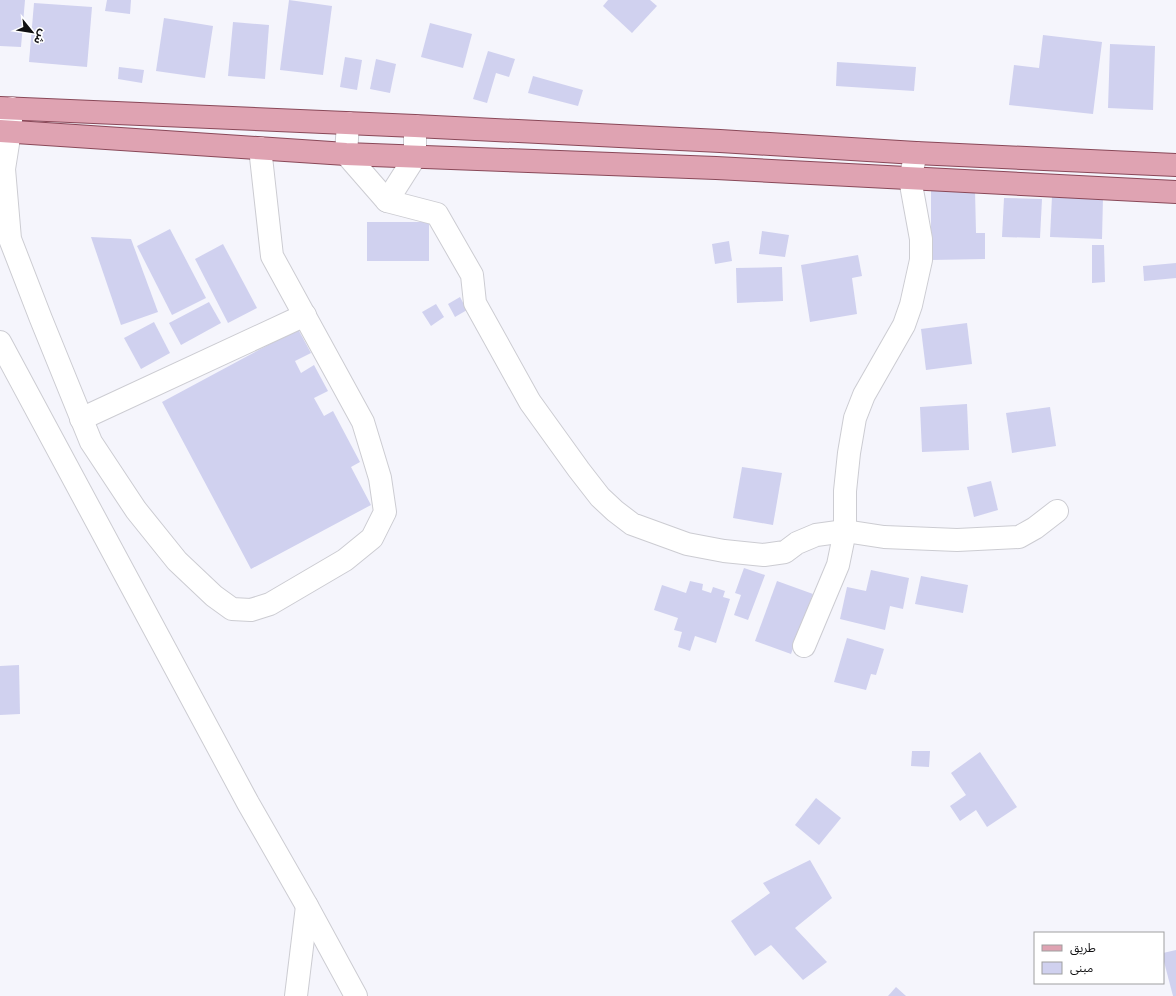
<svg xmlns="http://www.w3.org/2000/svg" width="1176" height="996" font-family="Commissioner,'Noto Sans Arabic',sans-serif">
	<rect width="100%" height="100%" fill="#f5f5fc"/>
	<g fill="#d0d1ef">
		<polygon points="0,0 25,0 21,47 0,46"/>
		<polygon points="107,0 131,0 130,14 105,11"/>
		<polygon points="289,0 332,6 323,75 280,70"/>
		<polygon points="608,0 650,0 657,6 632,33 603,6"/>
		<polygon points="34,3 92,7 87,67 29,62"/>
		<polygon points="164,18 213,26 205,78 156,71"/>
		<polygon points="233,22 269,25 265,79 228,76"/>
		<polygon points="430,23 472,34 463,68 421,57"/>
		<polygon points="1043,35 1102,42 1093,114 1009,105 1014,65 1039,68"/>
		<polygon points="1110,44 1155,46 1153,110 1108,108"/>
		<polygon points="488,51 515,59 509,77 496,73 487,103 473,99"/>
		<polygon points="345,57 362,60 357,90 340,87"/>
		<polygon points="376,59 396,64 390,93 370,89"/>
		<polygon points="837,62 916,67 914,91 836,86"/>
		<polygon points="119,67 144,70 142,83 118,79"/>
		<polygon points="533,76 583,90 578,106 528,93"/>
		<polygon points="975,190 976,233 985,233 985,259 931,260 931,191"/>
		<polygon points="1052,196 1103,197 1102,239 1050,237"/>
		<polygon points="1004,198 1042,199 1040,238 1002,237"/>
		<rect x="367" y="222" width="62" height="39"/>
		<polygon points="170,229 206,298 172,315 137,246"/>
		<polygon points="762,231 789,235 785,257 759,254"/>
		<polygon points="91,237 131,239 158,312 121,325"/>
		<polygon points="729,241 732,261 715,264 712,244"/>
		<polygon points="223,244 257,308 228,323 195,259"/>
		<polygon points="1092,245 1104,245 1105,282 1092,283"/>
		<polygon points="858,255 862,276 852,278 857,314 810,322 801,265"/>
		<polygon points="1176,263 1176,278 1144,281 1143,266"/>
		<polygon points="782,267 783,301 737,303 736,268"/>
		<polygon points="460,297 467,310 455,317 448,304"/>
		<polygon points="209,302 221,323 181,345 169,323"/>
		<polygon points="436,304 444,317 431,326 422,312"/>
		<polygon points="154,322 170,353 141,369 124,338"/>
		<polygon points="967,323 972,364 926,370 921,329"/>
		<polygon points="298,329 311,353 295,361 301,373 314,365 328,391 314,398 324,416 333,411 360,462 351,467 371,505 251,569 162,402"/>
		<polygon points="967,404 969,450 922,452 920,407"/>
		<polygon points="1050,407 1056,446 1012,453 1006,413"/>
		<polygon points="742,467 782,473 773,525 733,518"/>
		<polygon points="991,481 998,510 974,517 967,487"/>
		<polygon points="744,568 765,575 748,620 734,615 741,595 735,593"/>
		<polygon points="871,570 909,578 903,609 890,606 885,630 840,619 847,587 866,591"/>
		<polygon points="921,576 968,585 963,613 915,604"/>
		<polygon points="690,581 703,584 702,590 711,593 713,587 725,591 723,597 730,599 716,643 695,636 690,651 678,647 682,632 674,630 678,618 654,610 662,585 686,593"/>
		<polygon points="777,581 813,594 791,654 755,641"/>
		<polygon points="847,638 884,649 876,675 871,674 866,690 834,682"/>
		<polygon points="19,665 20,714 0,715 0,666"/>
		<polygon points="912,751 930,751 929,767 911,766"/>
		<polygon points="980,752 1017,807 987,827 976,810 960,821 950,806 966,795 951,773"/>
		<polygon points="816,798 841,818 819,845 795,825"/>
		<polygon points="810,860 832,898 795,928 827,962 803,980 771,945 755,956 731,921 770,893 763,883"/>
		<polygon points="1176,950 1176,996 1173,996 1163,958 1163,953"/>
		<polygon points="896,987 906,996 888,996"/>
	</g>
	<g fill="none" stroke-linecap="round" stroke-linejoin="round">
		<defs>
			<g id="minor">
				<polyline points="12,108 10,131 4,169 10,239 41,319 91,442 136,510 177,561 214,596 232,609 251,610 270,604 345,560 372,538 385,512 380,478 363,422 272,256 260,148"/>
				<polyline points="348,123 346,154 387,201 437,214 472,275 475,303 530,402 579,470 600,497 615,511 632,524 687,544 724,551 764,555 785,552 797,543 816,535 845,531 884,537 957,540 1019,537 1035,528 1057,511"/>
				<polyline points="387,201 415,157 415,126"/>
				<polyline points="0,342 248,803 307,906 356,996"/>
				<polyline points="81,419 305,315"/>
				<polyline points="804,646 838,565 845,531 845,491 849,453 855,418 864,395 904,325 911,305 921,260 921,239 910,179 916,153"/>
				<polyline points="296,996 307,906"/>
			</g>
			<g id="major">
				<polyline points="0,108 415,126 720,141 916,153 1176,165"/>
				<polyline points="0,131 346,154 716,168 1176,192"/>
			</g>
		</defs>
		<use href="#minor" stroke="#ccccd2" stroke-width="24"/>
		<use href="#major" stroke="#894858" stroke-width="24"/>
		<use href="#minor" stroke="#fff" stroke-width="22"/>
		<use href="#major" stroke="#dfa3b2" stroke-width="22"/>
	</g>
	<rect x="1034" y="932" width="130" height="52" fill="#ffffff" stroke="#9f9fa0"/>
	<rect x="1042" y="945" width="20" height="6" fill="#dfa3b2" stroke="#9f9fa0"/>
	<text x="1070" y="952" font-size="12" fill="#101012">طريق</text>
	<rect x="1042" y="962" width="20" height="12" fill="#d0d1ef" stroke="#9f9fa0"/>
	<text x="1070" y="972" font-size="12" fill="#101012">مبنى</text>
	<g transform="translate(32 32) rotate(120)" stroke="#ffffff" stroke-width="3" paint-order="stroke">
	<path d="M0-3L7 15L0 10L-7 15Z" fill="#101012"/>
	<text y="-6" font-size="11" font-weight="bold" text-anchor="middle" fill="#101012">ش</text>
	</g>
</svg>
